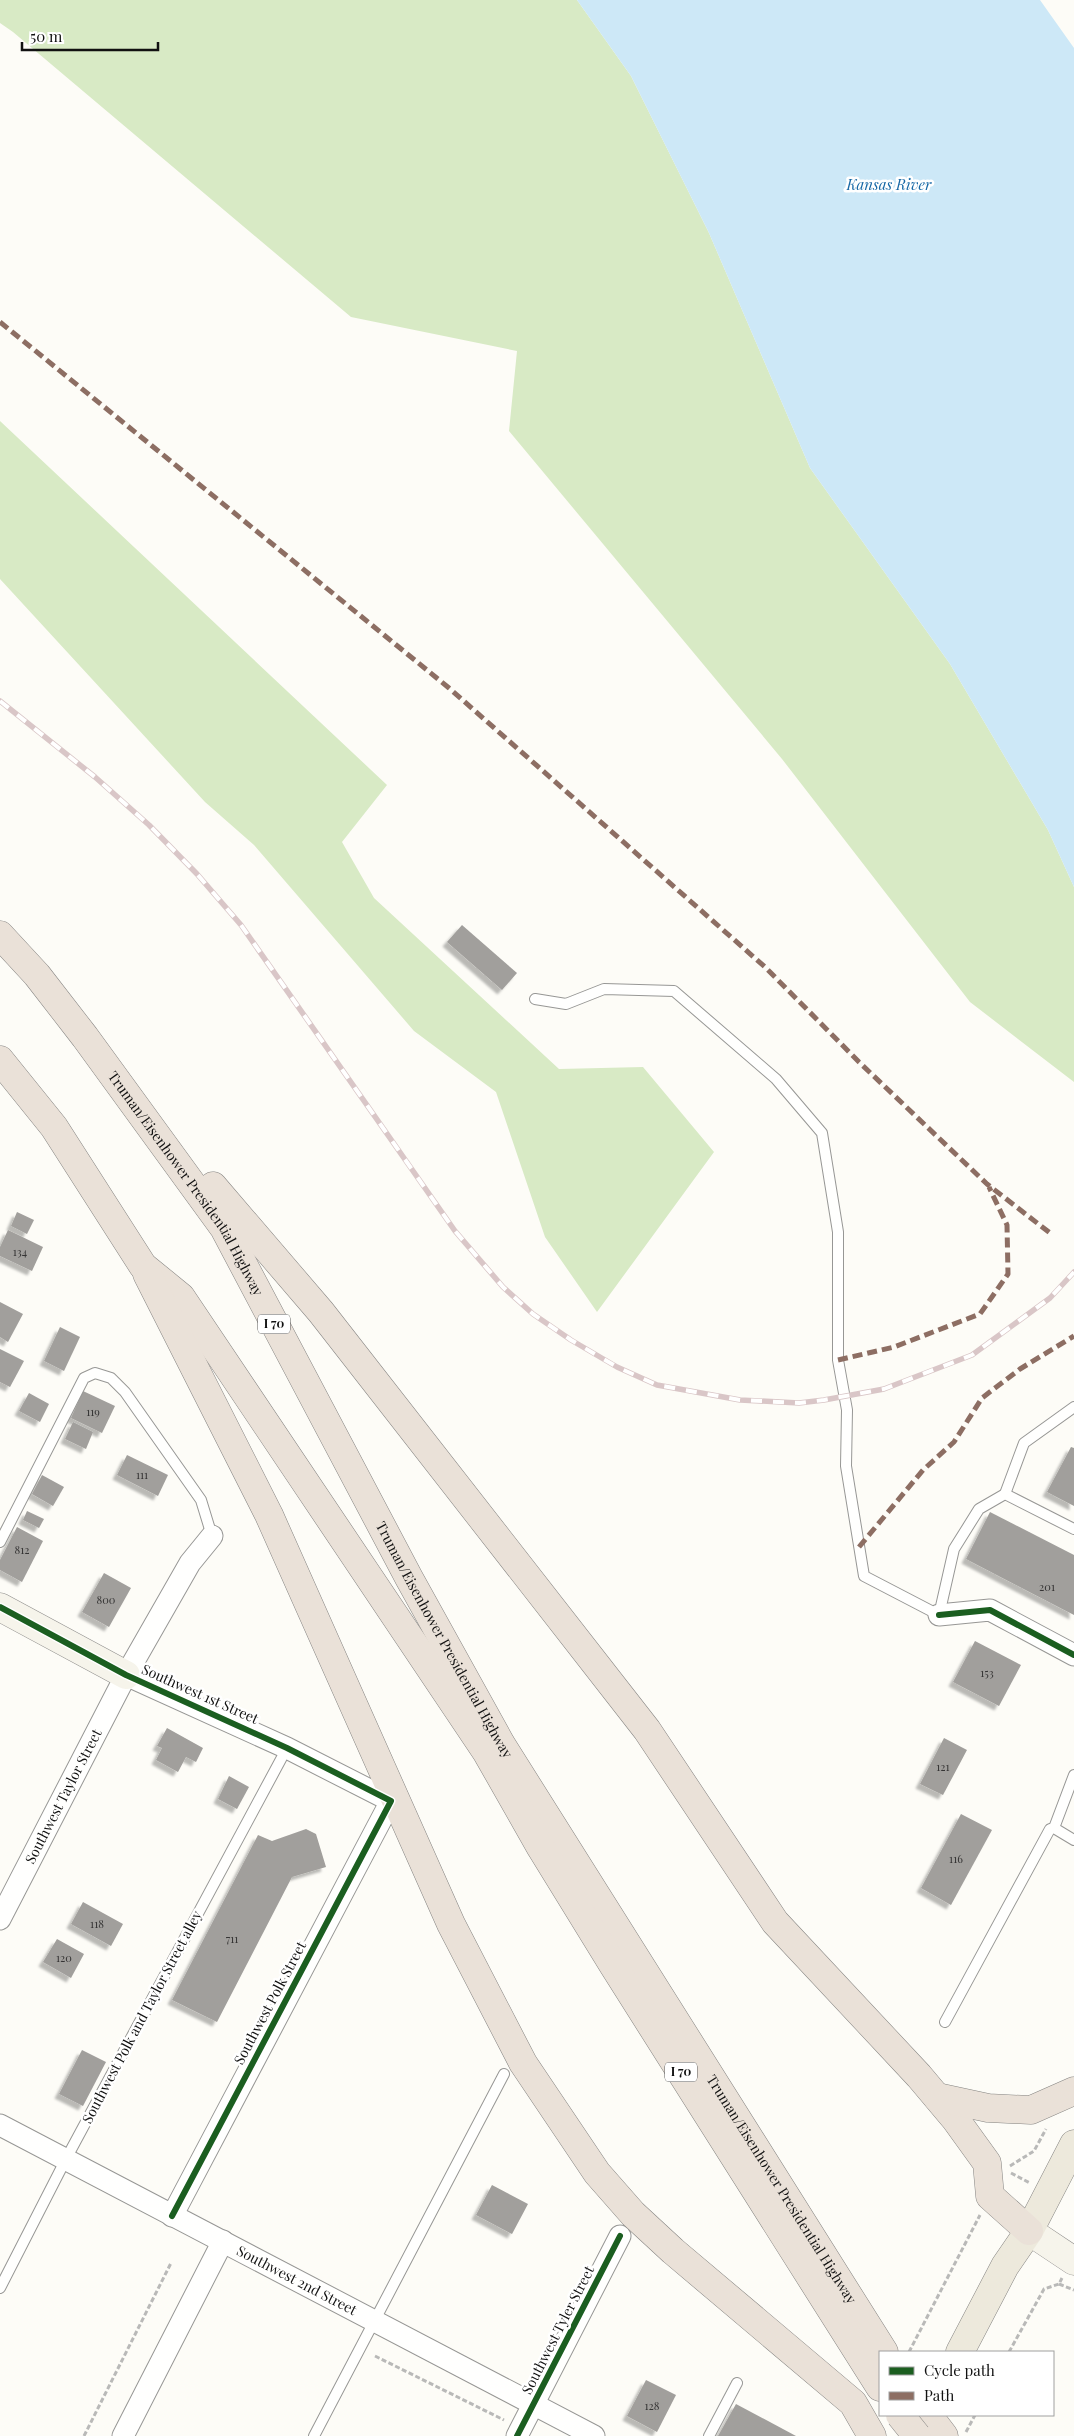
<svg xmlns="http://www.w3.org/2000/svg" width="1074" height="2436" font-family="'Playfair Display',serif">
	<defs>
		<filter id="shadow"><feDropShadow dx="-4.5" dy="4.5" stdDeviation="1" flood-color="#0004"/></filter>
	</defs>
	<rect width="100%" height="100%" fill="#fdfcf7"/>
	<g fill="#d8eac5">
		<polygon points="0,0 577,0 631,76 709,233 810,468 950,664 1048,830 1074,887 1074,1082 970,1002 782,759 509,431 517,351 351,317 13,32 0,23"/>
		<polygon points="0,421 387,785 342,842 374,898 559,1069 643,1067 714,1152 597,1312 545,1237 496,1092 414,1031 254,845 205,802 0,579"/>
	</g>
	<polygon fill="#cde8f7" points="577,0 1040,0 1074,48 1074,887 1048,830 950,664 810,468 709,233 631,76"/>
	<g fill="#a19f9c" filter="url(#shadow)">
		<polygon points="462,925 517,973 502,990 447,942"/>
		<polygon points="17,1212 34,1220 27,1234 11,1226"/>
		<polygon points="8,1230 43,1247 32,1271 0,1256 0,1247"/>
		<polygon points="0,1302 23,1314 8,1342 0,1337"/>
		<polygon points="60,1327 80,1337 64,1371 44,1361"/>
		<polygon points="0,1349 24,1361 10,1387 0,1382"/>
		<polygon points="83,1391 115,1406 102,1433 71,1418"/>
		<polygon points="29,1393 49,1404 40,1422 19,1411"/>
		<polygon points="73,1422 93,1432 86,1449 65,1439"/>
		<polygon points="1071,1447 1074,1448 1074,1506 1047,1492"/>
		<polygon points="127,1455 168,1475 158,1496 117,1475"/>
		<polygon points="42,1475 64,1487 53,1506 32,1494"/>
		<polygon points="27,1511 44,1519 39,1528 23,1520"/>
		<polygon points="990,1512 1074,1555 1074,1615 966,1559"/>
		<polygon points="17,1527 43,1541 22,1582 0,1570 0,1560"/>
		<polygon points="104,1573 131,1588 109,1627 82,1612"/>
		<polygon points="975,1641 1021,1665 999,1706 953,1682"/>
		<polygon points="167,1728 203,1748 196,1762 186,1757 178,1772 156,1760 162,1748 157,1746"/>
		<polygon points="944,1738 967,1750 943,1795 920,1784"/>
		<polygon points="229,1776 249,1787 237,1809 218,1799"/>
		<polygon points="961,1814 992,1830 951,1905 921,1888"/>
		<polygon points="306,1829 316,1834 326,1867 292,1877 217,2022 172,2000 258,1835 272,1841"/>
		<polygon points="83,1902 123,1924 111,1946 71,1924"/>
		<polygon points="57,1939 84,1954 71,1978 43,1962"/>
		<polygon points="82,2050 106,2062 83,2106 59,2094"/>
		<polygon points="492,2185 528,2204 512,2234 476,2215"/>
		<polygon points="646,2380 676,2395 657,2432 627,2416"/>
		<polygon points="736,2404 796,2436 718,2436"/>
	</g>
	<g fill="none" stroke-linecap="round" stroke-linejoin="round">
		<defs>
			<g id="lane">
				<polyline points="535,999 566,1004 604,989 674,991 776,1079 822,1133 838,1232 838,1360 847,1410 846,1466 864,1576 939,1615 954,1549 979,1509 1005,1494 1074,1529"/>
				<polyline points="1005,1494 1024,1443 1074,1407"/>
				<polyline points="0,1542 84,1378 95,1373 111,1378 125,1392 201,1500 212,1536"/>
				<polyline points="1074,1775 1054,1828 1074,1840"/>
				<polyline points="945,2022 1050,1829 1054,1828"/>
				<polyline points="0,2288 66,2159 287,1748"/>
				<polyline points="314,2436 504,2074"/>
				<polyline points="709,2436 737,2383"/>
			</g>
			<g id="street">
				<polyline points="939,1615 990,1610 1074,1655"/>
				<polyline points="126,1675 287,1748 391,1801 172,2216"/>
				<path id="s1" d="M0,1919L126,1675L190,1563L212,1536"/>
				<path id="s2" d="M0,2125L594,2436"/>
				<polyline points="123,2436 223,2241"/>
				<polyline points="517,2436 620,2236"/>
			</g>
			<g id="secondary">
				<polyline points="0,1607 126,1675"/>
				<polyline points="1029,2231 1074,2261"/>
			</g>
			<polyline id="primary" points="960,2352 1005,2266 1029,2231 1074,2144"/>
			<g id="highway">
				<path id="s3" d="M0,935L37,975L85,1037L224,1228L409,1578L501,1744L884,2352"/>
				<polyline points="0,1060 54,1127 143,1266 181,1297 487,1753 541,1848 613,1965 880,2387"/>
				<polyline points="213,1186 321,1312 647,1730 775,1922 919,2076 956,2120 987,2163 990,2196 1029,2231"/>
				<polyline points="147,1274 269,1515 451,1924 523,2063 597,2173 633,2214 673,2251 853,2403 872,2436"/>
				<polyline points="937,2097 988,2108 1031,2110 1074,2091"/>
				<polyline points="928,2415 944,2436"/>
			</g>
		</defs>
		<use href="#lane" stroke="#979795" stroke-width="12"/>
		<use href="#street" stroke="#979795" stroke-width="23"/>
		<use href="#secondary" stroke="#8e8d8b" stroke-width="29"/>
		<use href="#primary" stroke="#858482" stroke-width="29"/>
		<use href="#highway" stroke="#858482" stroke-width="29"/>
		<g stroke="#b9b9b8" stroke-width="3" stroke-dasharray="5 2.5" stroke-linecap="butt">
			<polyline points="1010,2166 1034,2151 1046,2129"/>
			<polyline points="1011,2173 1030,2183"/>
			<polyline points="1059,2284 1074,2290"/>
			<polyline points="909,2352 980,2215"/>
			<polyline points="1009,2352 1044,2289 1059,2284 1062,2278"/>
			<polyline points="375,2356 504,2420"/>
			<polyline points="966,2432 975,2415"/>
			<polyline points="84,2436 171,2263"/>
		</g>
		<use href="#lane" stroke="#fffffe" stroke-width="10"/>
		<use href="#street" stroke="#fffffe" stroke-width="21"/>
		<use href="#secondary" stroke="#f6f4eb" stroke-width="28"/>
		<use href="#primary" stroke="#ede9dc" stroke-width="28"/>
		<use href="#highway" stroke="#eae1d8" stroke-width="28"/>
		<defs>
			<polyline id="rail" points="0,701 95,777 149,825 197,874 241,925 455,1231 503,1287 533,1314 571,1340 617,1367 657,1385 740,1400 799,1403 824,1400 884,1389 972,1355 1050,1298 1074,1272"/>
		</defs>
		<use href="#rail" stroke="#d9c6c7" stroke-width="5.5"/>
		<use href="#rail" stroke="#fff" stroke-width="4" stroke-dasharray="11" stroke-linecap="butt"/>
		<defs>
			<polyline id="highway-bridge" points="900,2415 917,2436"/>
		</defs>
		<use href="#highway-bridge" stroke="#858482" stroke-width="29" stroke-linecap="butt"/>
		<use href="#highway-bridge" stroke="#eae1d8" stroke-width="28"/>
		<g stroke="#8d6e63" stroke-width="5" stroke-dasharray="10 5" stroke-linecap="butt">
			<polyline points="0,322 449,688 765,967 859,1062 987,1184 1050,1233"/>
			<polyline points="838,1360 894,1347 980,1314 1008,1274 1007,1225 989,1187"/>
			<polyline points="859,1547 923,1470 954,1442 982,1398 1020,1369 1074,1336"/>
		</g>
		<defs>
			<g id="cycleway">
				<polyline points="0,1607 126,1675 287,1748 391,1801 172,2216"/>
				<polyline points="939,1615 990,1610 1074,1655"/>
				<polyline points="517,2436 620,2236"/>
			</g>
		</defs>
		<use href="#cycleway" stroke="#fff" stroke-width="9"/>
		<use href="#cycleway" stroke="#1b5e20" stroke-width="6"/>
	</g>
	<g text-anchor="middle" stroke-width="5" stroke-linejoin="round" paint-order="stroke">
		<g font-size="11" fill="#353434">
			<text x="20" y="1256">134</text>
			<text x="93" y="1416">119</text>
			<text x="142" y="1479">111</text>
			<text x="22" y="1554">812</text>
			<text x="1047" y="1591">201</text>
			<text x="106" y="1604">800</text>
			<text x="987" y="1677">153</text>
			<text x="943" y="1771">121</text>
			<text x="956" y="1863">116</text>
			<text x="97" y="1928">118</text>
			<text x="232" y="1943">711</text>
			<text x="64" y="1962">120</text>
			<text x="652" y="2410">128</text>
		</g>
		<g fill="#fff" stroke="#585858" stroke-width="1">
			<rect x="258" y="1314.5" width="32" height="19" rx="4"/>
			<rect x="665" y="2062.5" width="32" height="19" rx="4"/>
		</g>
		<g font-size="12" font-weight="bold" fill="#111">
			<text x="274" y="1328">I 70</text>
			<text x="681" y="2076">I 70</text>
		</g>
		<g font-size="14" fill="#111" stroke="#fff">
			<text dy="5" stroke="none"><textPath href="#s3" startOffset="311">Truman/Eisenhower Presidential Highway</textPath></text>
			<text dy="5" stroke="none"><textPath href="#s3" startOffset="836">Truman/Eisenhower Presidential Highway</textPath></text>
			<text transform="translate(200 1694) rotate(24)" y="5">Southwest 1st Street</text>
			<text dy="5" stroke="none"><textPath href="#s1" startOffset="138">Southwest Taylor Street</textPath></text>
			<text transform="translate(270 2003) rotate(-62)" y="5">Southwest Polk Street</text>
			<text transform="translate(142 2017) rotate(-62)" y="5">Southwest Polk and Taylor Street alley</text>
			<text dy="5" stroke="none"><textPath href="#s3" startOffset="1481">Truman/Eisenhower Presidential Highway</textPath></text>
			<text dy="5" stroke="none"><textPath href="#s2" startOffset="335">Southwest 2nd Street</textPath></text>
			<text transform="translate(558 2330) rotate(-63)" y="5">Southwest Tyler Street</text>
		</g>
		<g font-size="15" font-style="italic" fill="#1768a6" stroke="#fff">
			<text x="889" y="190">Kansas River</text>
		</g>
	</g>
	<rect x="879" y="2351" width="175" height="65" fill="#ffffff" stroke="#a0a0a0"/>
	<rect x="889" y="2367" width="25" height="8" fill="#1b5e20" stroke="#a0a0a0"/>
	<text x="924" y="2376" font-size="15" fill="#111111">Cycle path</text>
	<rect x="889" y="2392" width="25" height="8" fill="#8d6e63" stroke="#a0a0a0"/>
	<text x="924" y="2401" font-size="15" fill="#111111">Path</text>
	<path d="M22 42v8h136v-8" fill="none" stroke="#111111" stroke-width="2.5"/>
	<text x="30" y="42" font-size="15" fill="#111111" stroke="#ffffff" stroke-width="4" paint-order="stroke">50 m</text>
</svg>
